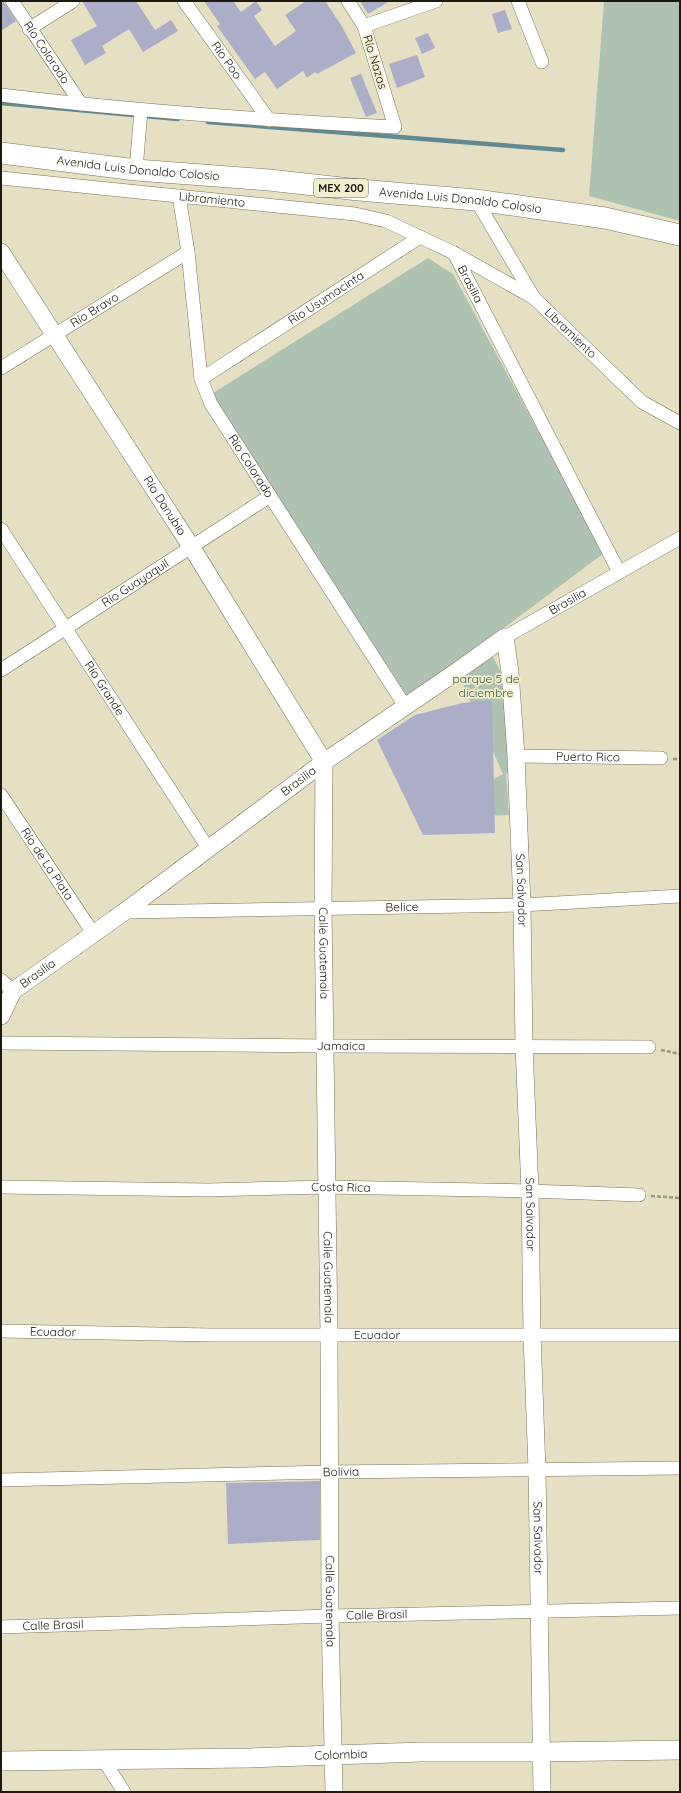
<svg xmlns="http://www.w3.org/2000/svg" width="681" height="1793" font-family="Quicksand,sans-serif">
	<rect width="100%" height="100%" fill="#e5e0c3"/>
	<g fill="#afc2b2">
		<polygon points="604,1 680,1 680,221 589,196"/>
		<polygon points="428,258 453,274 604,553 409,699 210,395"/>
		<polygon points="493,657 505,680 512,771 506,773 509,815 477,816 470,792 503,774 460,678"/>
	</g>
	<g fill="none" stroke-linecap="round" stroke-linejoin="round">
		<g stroke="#618991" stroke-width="4.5">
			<polyline points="1,103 178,119"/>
			<polyline points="208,122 563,150"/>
		</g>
	</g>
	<g fill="#acaec8">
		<polygon points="1,1 3,1 16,21 1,31"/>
		<polygon points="82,1 136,1 155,30 171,20 178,31 143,52 129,29 102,46 106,53 85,65 71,40 97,26"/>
		<polygon points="204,1 233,1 241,12 256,1 262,10 254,16 275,46 296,31 285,15 306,1 325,1 341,25 356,53 317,74 315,72 307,78 303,71 277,89 265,72 255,79 217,26 220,24"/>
		<polygon points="360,1 390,1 368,14"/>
		<polygon points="505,10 512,29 498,33 492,14"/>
		<polygon points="428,33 435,48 422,54 415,38"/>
		<polygon points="417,55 425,77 397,88 389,64"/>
		<polygon points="361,74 377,113 366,117 350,78"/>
		<polygon points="492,700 495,833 423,835 377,740 415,715 462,703"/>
		<polygon points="320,1481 320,1540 228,1544 226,1483"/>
	</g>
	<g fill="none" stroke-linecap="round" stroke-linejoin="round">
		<defs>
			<g id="minor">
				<path id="s1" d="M12,1L81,104"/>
				<path id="s2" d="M184,1L269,120"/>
				<polyline points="518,1 542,62"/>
				<polyline points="364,26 436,1"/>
				<polyline points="29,29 73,1"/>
				<path d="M1,95C132,111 263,120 395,127L364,26L348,1"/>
				<polyline points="136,170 141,110"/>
				<path id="s3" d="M1,178L355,214L386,221L420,237"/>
				<path id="s4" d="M179,196L188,252L201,379L211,404L405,706"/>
				<polyline points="476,200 534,298"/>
				<path id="s5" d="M454,253L619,572"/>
				<path id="s6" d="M1,368L188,252"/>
				<path id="s7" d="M201,379L420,237L454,253L534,298L642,402L680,423"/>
				<path id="s8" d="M1,529L208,848"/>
				<path id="s9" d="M505,637L680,538"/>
				<path id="s10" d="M1,670L270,496"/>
				<path id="s11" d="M516,756L661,758"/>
				<path id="s12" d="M1,795L93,933"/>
				<path id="s13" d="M124,912L522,905L680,896"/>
				<polyline points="1,980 13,991"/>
				<path id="s14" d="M1,1043L324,1046L649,1047"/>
				<path id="s15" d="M1,1187L208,1190L326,1187L530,1191L639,1195"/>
				<path id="s16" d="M1,1331L211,1335H680"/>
				<path id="s17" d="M1,1480L329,1472L680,1468"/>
				<path id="s18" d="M1,1627L330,1616L680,1608"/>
				<polyline points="103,1759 124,1792"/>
			</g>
			<g id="tertiary">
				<path id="s19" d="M1,252L192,548L324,762L323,909L329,1335L330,1616L334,1792"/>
				<path id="s20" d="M1,1016L13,991L124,912L324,762L453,674L505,637L510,672L516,756L522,905L524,1046L530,1191L532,1335L537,1470L542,1792"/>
			</g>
			<g id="secondary">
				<path id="s21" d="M1,1761L249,1758L421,1752H541L680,1750"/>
			</g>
			<g id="primary">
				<path id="s22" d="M1,153L136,170L269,180L359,190L476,200L605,218L680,235"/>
			</g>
		</defs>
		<use href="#minor" stroke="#79735a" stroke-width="14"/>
		<use href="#tertiary" stroke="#79735a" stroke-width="18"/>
		<use href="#secondary" stroke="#79735a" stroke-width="20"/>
		<use href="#primary" stroke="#79735a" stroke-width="22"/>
		<g stroke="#9b9781" stroke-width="2.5" stroke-dasharray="4 2" stroke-linecap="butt">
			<polyline points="673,759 680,759"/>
			<polyline points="661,1050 680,1054"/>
			<polyline points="651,1196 680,1198"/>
		</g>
		<use href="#minor" stroke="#fff" stroke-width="13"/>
		<use href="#tertiary" stroke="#fff" stroke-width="17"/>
		<use href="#secondary" stroke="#fff" stroke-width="19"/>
		<use href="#primary" stroke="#fff" stroke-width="21"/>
	</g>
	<g text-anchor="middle" stroke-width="3.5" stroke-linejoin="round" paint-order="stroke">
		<rect fill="#f3edd0" stroke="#5c5949" stroke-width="1" x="314" y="179" width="54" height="18" rx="3"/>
		<g font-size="11" font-weight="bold" fill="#1c190f">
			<text x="341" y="192">MEX 200</text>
		</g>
		<g font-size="12" fill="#1c190f" stroke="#f3edd0">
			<text dy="4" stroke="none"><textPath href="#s1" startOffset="62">Río Colorado</textPath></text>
			<text dy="4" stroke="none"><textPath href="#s2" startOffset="73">Río Poo</textPath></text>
			<text transform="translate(375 62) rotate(73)" y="4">Río Nazas</text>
			<text dy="4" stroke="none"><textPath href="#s22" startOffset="138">Avenida Luis Donaldo Colosio</textPath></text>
			<text dy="4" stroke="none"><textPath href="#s3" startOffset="212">Libramiento</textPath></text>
			<text dy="4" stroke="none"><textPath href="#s22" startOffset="462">Avenida Luis Donaldo Colosio</textPath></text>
			<text dy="4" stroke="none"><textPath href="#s5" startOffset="35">Brasilia</textPath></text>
			<text dy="4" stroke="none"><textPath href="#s7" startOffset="149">Río Usumacinta</textPath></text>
			<text dy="4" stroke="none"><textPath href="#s6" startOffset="110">Río Bravo</textPath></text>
			<text dy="4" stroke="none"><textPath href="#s7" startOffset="441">Libramiento</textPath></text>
			<text dy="4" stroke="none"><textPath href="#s4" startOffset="285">Río Colorado</textPath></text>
			<text dy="4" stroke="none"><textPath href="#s19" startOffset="302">Río Danubio</textPath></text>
			<text dy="4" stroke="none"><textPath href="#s10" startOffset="160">Río Guayaquil</textPath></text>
			<text dy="4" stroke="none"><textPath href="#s9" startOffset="72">Brasilia</textPath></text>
			<text dy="4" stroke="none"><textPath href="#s8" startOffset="190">Río Grande</textPath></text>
			<text dy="4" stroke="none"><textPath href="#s11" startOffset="72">Puerto Rico</textPath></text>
			<text dy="4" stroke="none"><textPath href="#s20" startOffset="382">Brasilia</textPath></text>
			<text dy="4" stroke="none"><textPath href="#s12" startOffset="83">Río de La Plata</textPath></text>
			<text dy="4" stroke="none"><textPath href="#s20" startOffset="888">San Salvador</textPath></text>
			<text dy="4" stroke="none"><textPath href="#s13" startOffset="278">Belice</textPath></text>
			<text dy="4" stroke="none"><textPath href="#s19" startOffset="795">Calle Guatemala</textPath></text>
			<text dy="4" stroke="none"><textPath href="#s20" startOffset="58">Brasilia</textPath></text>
			<text dy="4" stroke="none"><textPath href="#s14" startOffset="340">Jamaica</textPath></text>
			<text dy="4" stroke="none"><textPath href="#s15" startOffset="340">Costa Rica</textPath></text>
			<text dy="4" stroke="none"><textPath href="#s20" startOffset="1212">San Salvador</textPath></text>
			<text dy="4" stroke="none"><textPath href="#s19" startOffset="1119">Calle Guatemala</textPath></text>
			<text dy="4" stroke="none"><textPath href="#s16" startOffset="52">Ecuador</textPath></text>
			<text dy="4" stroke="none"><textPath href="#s16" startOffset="376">Ecuador</textPath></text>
			<text dy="4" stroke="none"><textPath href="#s17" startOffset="340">Bolivia</textPath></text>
			<text dy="4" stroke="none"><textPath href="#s20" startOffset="1536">San Salvador</textPath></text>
			<text dy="4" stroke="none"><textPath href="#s19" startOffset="1443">Calle Guatemala</textPath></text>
			<text dy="4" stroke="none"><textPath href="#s18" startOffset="376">Calle Brasil</textPath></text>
			<text dy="4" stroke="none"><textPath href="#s18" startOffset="52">Calle Brasil</textPath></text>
			<text dy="4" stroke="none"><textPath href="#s21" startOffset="340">Colombia</textPath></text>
		</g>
		<g font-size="12" fill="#32603e" stroke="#f3edd0">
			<text x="486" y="683">parque 5 de<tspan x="486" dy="14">diciembre</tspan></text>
		</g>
	</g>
	<rect width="681" height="1793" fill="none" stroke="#1c190f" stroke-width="4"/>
</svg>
